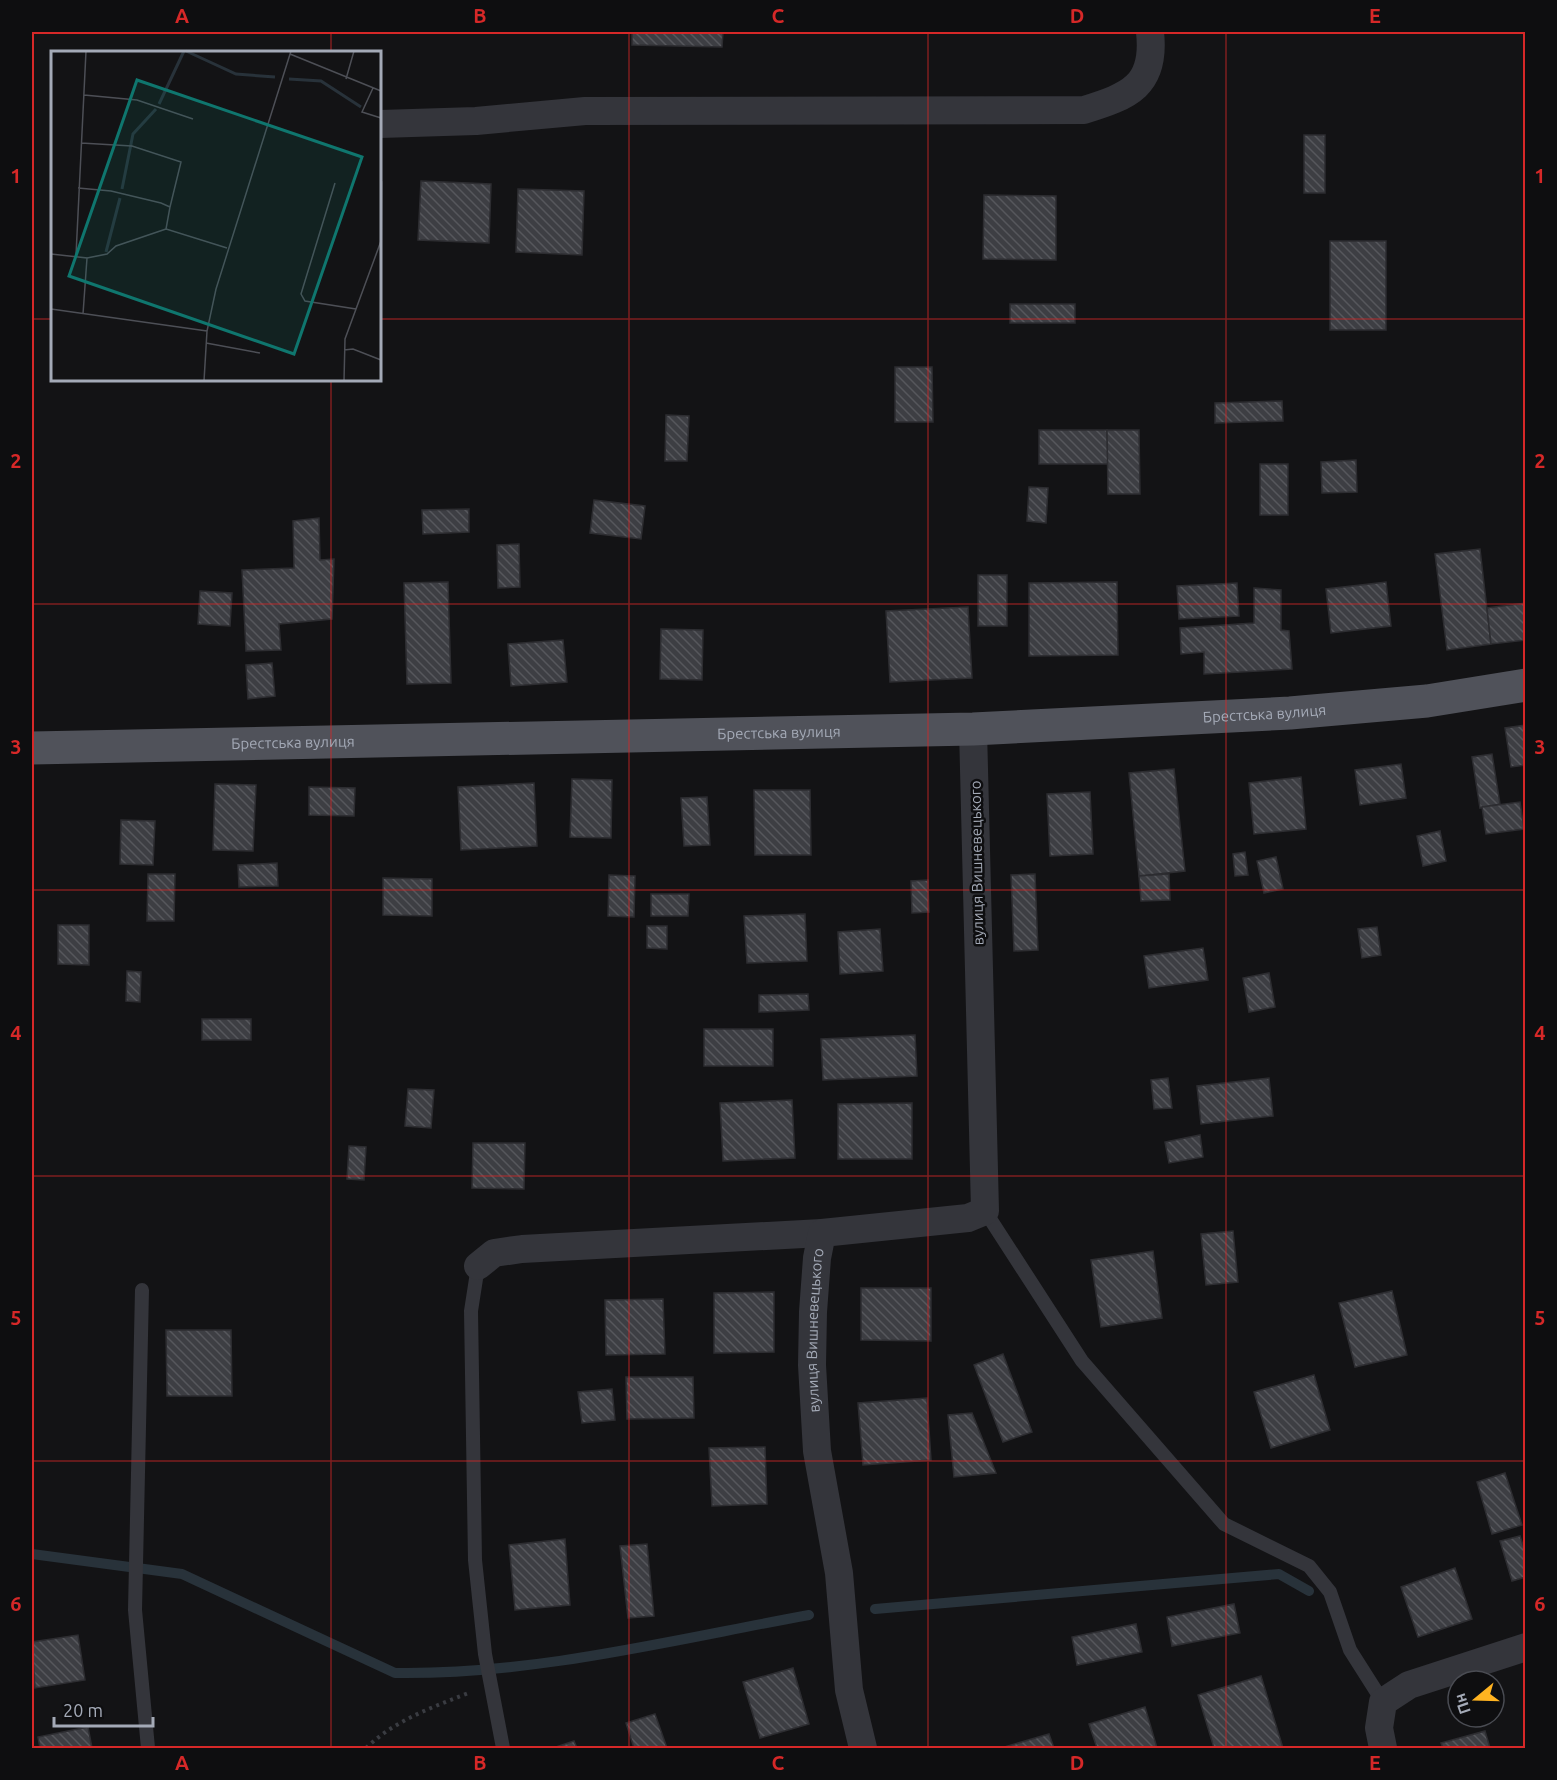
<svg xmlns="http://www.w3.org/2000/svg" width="1557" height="1780" font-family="Ubuntu,sans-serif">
	<defs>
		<pattern id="building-back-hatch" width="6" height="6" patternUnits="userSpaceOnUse" patternTransform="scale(1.5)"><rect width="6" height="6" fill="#3d3e43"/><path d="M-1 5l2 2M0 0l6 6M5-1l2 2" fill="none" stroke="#56575c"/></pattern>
	</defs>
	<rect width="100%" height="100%" fill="#131315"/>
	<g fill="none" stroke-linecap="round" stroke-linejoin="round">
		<g stroke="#28323a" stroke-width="10">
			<path d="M32,1554L182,1574L395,1673C534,1675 672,1640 809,1615"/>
			<polyline points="875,1609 1279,1574 1309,1591"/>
		</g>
	</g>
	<g fill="url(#building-back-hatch)" stroke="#2d2d31" stroke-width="1.5">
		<polygon points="632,32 723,32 722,47 632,45"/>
		<rect x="1304" y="135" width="21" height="58"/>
		<polygon points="421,181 491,184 489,243 418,240"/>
		<polygon points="380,182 382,182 381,268 380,268"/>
		<polygon points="518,189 584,191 582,255 516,252"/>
		<polygon points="984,195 1056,196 1056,260 983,259"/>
		<rect x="1330" y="241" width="56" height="89"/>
		<rect x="1010" y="304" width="65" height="19"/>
		<polygon points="895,367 932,367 933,422 895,422"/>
		<polygon points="1282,401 1283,421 1215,423 1215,403"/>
		<polygon points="666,415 689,416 687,461 665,461"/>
		<polygon points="1039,430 1107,430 1108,464 1039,464"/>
		<polygon points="1107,430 1139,430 1140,494 1108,494"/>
		<polygon points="1356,460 1357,492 1322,493 1321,462"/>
		<rect x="1260" y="464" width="28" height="51"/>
		<polygon points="1029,487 1048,488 1046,523 1027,521"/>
		<polygon points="594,500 645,506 641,539 590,533"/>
		<polygon points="469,509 469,532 423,534 422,510"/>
		<polygon points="319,518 320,560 334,559 332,619 279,624 281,650 246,651 242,570 294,568 293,521"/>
		<polygon points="519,544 520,587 498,588 497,545"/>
		<polygon points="1480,549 1491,644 1447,650 1435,554"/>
		<rect x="978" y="575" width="29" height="51"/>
		<polygon points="448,582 451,683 407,684 404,583"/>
		<polygon points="1117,582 1118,655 1029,656 1029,583"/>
		<polygon points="1386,582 1391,626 1331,633 1326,589"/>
		<polygon points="1237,583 1239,616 1179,619 1177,586"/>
		<polygon points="1254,588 1281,590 1281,630 1289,631 1292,669 1204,674 1204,652 1181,654 1180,628 1254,623"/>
		<polygon points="200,591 232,593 230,626 198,624"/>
		<polygon points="1526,603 1526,640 1491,644 1487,608"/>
		<polygon points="968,607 972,678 890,682 886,611"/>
		<polygon points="661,629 703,630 702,680 660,679"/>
		<polygon points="563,640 567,682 511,686 508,644"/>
		<polygon points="272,663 275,696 248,699 246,665"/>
		<polygon points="1526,725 1526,765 1511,767 1505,728"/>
		<polygon points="1492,754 1500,804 1480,808 1472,757"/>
		<polygon points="1401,764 1406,798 1360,805 1355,770"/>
		<polygon points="1174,769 1185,871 1139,876 1129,773"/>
		<polygon points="1301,777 1306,829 1254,834 1249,783"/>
		<polygon points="572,779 612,780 611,838 570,837"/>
		<polygon points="534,783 537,846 461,850 458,787"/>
		<polygon points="215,784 256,785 253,851 213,850"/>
		<polygon points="309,787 355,788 354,816 309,815"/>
		<polygon points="754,790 810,790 811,855 755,855"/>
		<polygon points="1090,792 1093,854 1050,856 1047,794"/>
		<polygon points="707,797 710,845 684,846 681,798"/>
		<polygon points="1520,802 1524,829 1486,834 1482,807"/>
		<polygon points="121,820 155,821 153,865 120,864"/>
		<polygon points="1440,831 1446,861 1423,866 1417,836"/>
		<polygon points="1245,852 1248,875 1235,876 1233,854"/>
		<polygon points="1276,857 1283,889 1264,893 1257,861"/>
		<polygon points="277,863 278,886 239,887 238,865"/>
		<polygon points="148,874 175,874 174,921 147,921"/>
		<polygon points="1035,874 1038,950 1014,951 1011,875"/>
		<polygon points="1169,874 1170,900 1141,901 1139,876"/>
		<polygon points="609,875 635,876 634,917 608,916"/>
		<polygon points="383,878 432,879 432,916 383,915"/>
		<polygon points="928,880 929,912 912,913 911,881"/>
		<polygon points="651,894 689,894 688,916 651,916"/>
		<polygon points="805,914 807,961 747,963 744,916"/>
		<polygon points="58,925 89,925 89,965 58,964"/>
		<polygon points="647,926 667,926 667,949 647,948"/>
		<polygon points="1377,927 1381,955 1362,958 1358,929"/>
		<polygon points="880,929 883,971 840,974 838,932"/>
		<polygon points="1203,948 1208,980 1149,988 1144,956"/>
		<polygon points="127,971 141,972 140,1002 126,1001"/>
		<polygon points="1269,973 1275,1007 1249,1012 1243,978"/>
		<polygon points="808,994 809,1010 759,1012 759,995"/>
		<rect x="202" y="1019" width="49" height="21"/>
		<rect x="704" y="1029" width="69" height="37"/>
		<polygon points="915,1035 917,1076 823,1080 821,1039"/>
		<polygon points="1168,1078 1172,1108 1154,1109 1151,1080"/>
		<polygon points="1269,1078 1273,1116 1201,1124 1197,1086"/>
		<polygon points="408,1089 434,1090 431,1128 405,1126"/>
		<polygon points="792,1100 795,1158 723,1161 720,1103"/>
		<polygon points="912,1103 912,1159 838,1159 838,1104"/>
		<polygon points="1200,1135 1203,1157 1169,1163 1165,1142"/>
		<polygon points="473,1143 525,1143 524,1189 472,1188"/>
		<polygon points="349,1146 366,1147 364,1180 347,1179"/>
		<polygon points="1233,1231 1238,1282 1206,1285 1201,1234"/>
		<polygon points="1153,1251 1162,1318 1101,1327 1091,1260"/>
		<polygon points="861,1288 931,1288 931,1341 861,1340"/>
		<polygon points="1392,1291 1407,1355 1355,1367 1339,1303"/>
		<polygon points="774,1292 774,1352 714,1353 714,1293"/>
		<polygon points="663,1299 665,1354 606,1355 605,1300"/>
		<polygon points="166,1330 231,1330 232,1396 167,1396"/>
		<polygon points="1003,1354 1032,1432 1003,1442 974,1365"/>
		<polygon points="1314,1375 1330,1430 1271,1448 1254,1392"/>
		<polygon points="626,1377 693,1377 694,1418 627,1419"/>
		<polygon points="612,1389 615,1420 582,1423 578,1392"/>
		<polygon points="927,1398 931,1460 863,1465 858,1403"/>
		<polygon points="972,1413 996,1473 954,1477 948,1415"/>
		<polygon points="765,1447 767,1504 712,1506 709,1448"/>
		<polygon points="1505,1473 1522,1525 1492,1534 1477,1482"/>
		<polygon points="1520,1536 1526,1554 1526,1577 1512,1581 1500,1541"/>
		<polygon points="565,1539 570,1605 515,1610 509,1545"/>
		<polygon points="647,1544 654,1616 628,1618 620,1546"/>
		<polygon points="1455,1568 1472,1619 1418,1637 1401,1587"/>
		<polygon points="1234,1604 1240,1633 1172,1646 1167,1617"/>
		<polygon points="1136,1624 1142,1652 1077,1665 1072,1637"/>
		<polygon points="78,1635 85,1680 35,1688 32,1642"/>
		<polygon points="793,1668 809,1724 760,1738 743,1682"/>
		<polygon points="1261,1676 1283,1748 1214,1748 1198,1695"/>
		<polygon points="1145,1707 1157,1748 1097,1748 1089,1724"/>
		<polygon points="655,1714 667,1748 634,1748 626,1723"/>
		<polygon points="88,1727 92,1748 40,1748 38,1737"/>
		<polygon points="1485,1731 1490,1748 1443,1748 1441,1743"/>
		<polygon points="1049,1734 1054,1748 1001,1748"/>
		<polygon points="574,1741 577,1748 553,1748"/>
	</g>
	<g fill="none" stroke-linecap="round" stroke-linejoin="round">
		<path stroke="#3a3c42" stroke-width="4" stroke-dasharray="3 4.5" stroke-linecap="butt" d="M366,1748C395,1720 433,1707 471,1692"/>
		<g stroke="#34353b" stroke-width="14">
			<polyline points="985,1211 1082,1361 1224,1524 1309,1566 1330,1592 1350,1650 1383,1702"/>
			<polyline points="478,1266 471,1311 475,1560 485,1654 503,1748"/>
			<polyline points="142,1290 135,1610 148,1748"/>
		</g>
		<g stroke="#34353b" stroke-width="28">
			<path d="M380,124L476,121L585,111L1084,110C1129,96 1156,86 1150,32"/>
			<polyline points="478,1266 494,1253 522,1249 822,1233"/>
			<path id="s1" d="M863,1748L849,1690L839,1573L817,1451L812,1365L813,1312L817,1258L822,1233L968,1218L985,1211L973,729"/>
			<polyline points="1383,1748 1379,1728 1383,1702 1409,1685 1526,1647"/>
		</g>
		<path stroke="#50525a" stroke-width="33" id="s2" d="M32,748L973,729L1290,713L1427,701L1526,685"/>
	</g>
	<path fill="none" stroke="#d62828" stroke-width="1.5" stroke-opacity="0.55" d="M331,32V52M629,32V1748M928,32V1748M1226,32V1748M32,319H52M380,319H1526M331,380V1748M32,604H1526M32,890H1526M32,1176H1526M32,1461H1526"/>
	<g text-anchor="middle" stroke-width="5" stroke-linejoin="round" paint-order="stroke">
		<g font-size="15" fill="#a4aab7" stroke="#0e0e10">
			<text dy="5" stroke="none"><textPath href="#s2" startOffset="1233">Брестська вулиця</textPath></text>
			<text dy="5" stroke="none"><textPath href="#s2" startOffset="747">Брестська вулиця</textPath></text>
			<text dy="5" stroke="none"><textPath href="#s2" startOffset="261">Брестська вулиця</textPath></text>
			<text transform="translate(977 863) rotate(-91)" y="5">вулиця Вишневецького</text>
			<text dy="5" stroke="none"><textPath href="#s1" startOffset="422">вулиця Вишневецького</textPath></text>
		</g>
	</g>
	<g transform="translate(51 51)">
		<rect width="330" height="330" fill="#131315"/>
		<path fill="none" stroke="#28323a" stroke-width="3" d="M135,0L185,23L224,26M238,28L270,30L310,56M108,53L133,0M71,138L82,83L105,58M55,201L69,147"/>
		<path fill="none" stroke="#4d4f56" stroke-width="1.5" d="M239,3L330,40M295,28L303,0M322,37L311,61L330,67M33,44L86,49L142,68M30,92L81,95L130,111L119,156M284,132L250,243L254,250L305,258M27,137L60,140L110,152L119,156L115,178L176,197M0,203L36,207L32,263M25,204L35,0M36,207L56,203L65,195L115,178M0,258L156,280M155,292L209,302M293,299L302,298L330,309M153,330L156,280L165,238L240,0M293,330L294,288L330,190"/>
		<path fill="#0f766e" fill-opacity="0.15" stroke="#0f766e" stroke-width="3" d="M86,29L311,106L243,303L18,225Z"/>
		<rect width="330" height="330" fill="none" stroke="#a4aab7" stroke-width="3"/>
	</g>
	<rect width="1557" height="1780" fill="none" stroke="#0e0e10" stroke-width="66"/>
	<g transform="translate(1476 1699) rotate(251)"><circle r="28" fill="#0e0e10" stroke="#4a4c53" stroke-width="1.5"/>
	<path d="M0-4.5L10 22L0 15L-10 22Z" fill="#ffb321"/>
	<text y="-9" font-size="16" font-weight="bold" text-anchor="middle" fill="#a4aab7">Пн</text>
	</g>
	<path d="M54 1717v9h99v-9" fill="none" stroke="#a4aab7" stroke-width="3"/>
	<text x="63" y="1717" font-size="18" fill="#a4aab7" stroke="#0e0e10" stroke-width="4.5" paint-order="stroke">20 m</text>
	<rect x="33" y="33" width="1491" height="1714" fill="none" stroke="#d62828" stroke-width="2"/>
	<g font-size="20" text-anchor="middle" font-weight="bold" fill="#d62828">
		<text x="182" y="23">A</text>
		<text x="480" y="23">B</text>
		<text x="778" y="23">C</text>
		<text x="1077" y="23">D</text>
		<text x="1375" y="23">E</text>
		<text x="16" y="183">1</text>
		<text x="1540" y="183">1</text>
		<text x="16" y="468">2</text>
		<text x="1540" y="468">2</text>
		<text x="16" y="754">3</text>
		<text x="1540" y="754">3</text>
		<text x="16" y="1040">4</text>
		<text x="1540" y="1040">4</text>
		<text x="16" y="1325">5</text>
		<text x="1540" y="1325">5</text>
		<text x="16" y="1611">6</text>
		<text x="1540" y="1611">6</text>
		<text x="182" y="1770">A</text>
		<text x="480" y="1770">B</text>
		<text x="778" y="1770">C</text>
		<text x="1077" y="1770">D</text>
		<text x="1375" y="1770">E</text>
	</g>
</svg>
